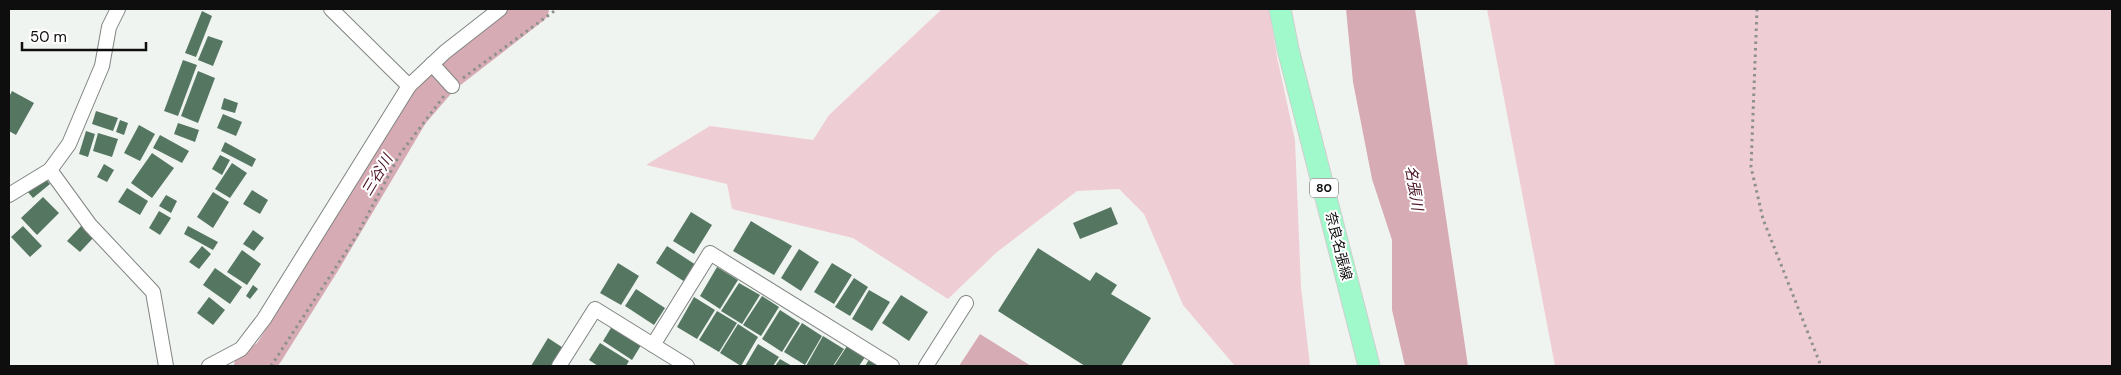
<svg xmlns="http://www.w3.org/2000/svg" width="2121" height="375" font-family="'DM Sans','Noto Sans JP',sans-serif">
	<rect width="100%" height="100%" fill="#f0f4f1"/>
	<g fill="#efcdd4">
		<polygon points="942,9 1269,9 1277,57 1295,140 1301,287 1310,366 1235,366 1183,305 1144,214 1119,189 1077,191 997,252 948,299 853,238 732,209 727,184 646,165 710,126 813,140 829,115"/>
		<polygon points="1487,9 2112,9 2112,366 1555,366"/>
	</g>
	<g fill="#d7abb4">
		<polygon points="1346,9 1415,9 1468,366 1405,366 1392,310 1392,240 1372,179 1353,82"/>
		<polygon points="980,334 1031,366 959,366"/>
	</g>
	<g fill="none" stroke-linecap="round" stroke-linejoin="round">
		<polyline stroke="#d7abb4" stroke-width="30" points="249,366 268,354 327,260 413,115 444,79 534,9"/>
	</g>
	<g fill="#557762">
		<polygon points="202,11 212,16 196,57 185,53"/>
		<polygon points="208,36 223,41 213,66 198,60"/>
		<polygon points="183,60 197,65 178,116 164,111"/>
		<polygon points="198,71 215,78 198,123 181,116"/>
		<polygon points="12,91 34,103 16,135 9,131 9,97"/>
		<polygon points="224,98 238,103 235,113 221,109"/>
		<polygon points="96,111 118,118 113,131 92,124"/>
		<polygon points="223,114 242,122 236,136 217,128"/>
		<polygon points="120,120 128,123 124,135 116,132"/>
		<polygon points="178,123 199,130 195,142 174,134"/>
		<polygon points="139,125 155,134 140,161 124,153"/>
		<polygon points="86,131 95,134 88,157 79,154"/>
		<polygon points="98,133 118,139 112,157 93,151"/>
		<polygon points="160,135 189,151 182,163 153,148"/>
		<polygon points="225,142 256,159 252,167 221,151"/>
		<polygon points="152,153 174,168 152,198 131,183"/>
		<polygon points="220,155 230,160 222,175 212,169"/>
		<polygon points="232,163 247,173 230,198 215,189"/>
		<polygon points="104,164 114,170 107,182 97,177"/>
		<polygon points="44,177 50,184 33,198 27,191"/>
		<polygon points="127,188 148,201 140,215 118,202"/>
		<polygon points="252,190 268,200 260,214 243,204"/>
		<polygon points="213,192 229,202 213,228 197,217"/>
		<polygon points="166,195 177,201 171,213 159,206"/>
		<polygon points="43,197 59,213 37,235 21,218"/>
		<polygon points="1111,207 1118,224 1080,239 1073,223"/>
		<polygon points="159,211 171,218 160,235 149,228"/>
		<polygon points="691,212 712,225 694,254 673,241"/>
		<polygon points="751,221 792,246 774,275 733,251"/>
		<polygon points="83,224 95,236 80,252 67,241"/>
		<polygon points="23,226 42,246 30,257 11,237"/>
		<polygon points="188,226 218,242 213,250 184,234"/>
		<polygon points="253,230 264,238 254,251 243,244"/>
		<polygon points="202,246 211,254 199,269 189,262"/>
		<polygon points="667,246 696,265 685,282 656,263"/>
		<polygon points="1038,248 1090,281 1096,272 1117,285 1111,294 1151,318 1121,366 1085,366 998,311"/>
		<polygon points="799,249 819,262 801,291 781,278"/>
		<polygon points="242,250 261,264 247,285 227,272"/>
		<polygon points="618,263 639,276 621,305 600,293"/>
		<polygon points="832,263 852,275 834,304 814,292"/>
		<polygon points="717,267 738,280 720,309 700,296"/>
		<polygon points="215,268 242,287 230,304 203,285"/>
		<polygon points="854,278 868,287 850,316 835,307"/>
		<polygon points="739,283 760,295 742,324 721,311"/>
		<polygon points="253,285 258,289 250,299 246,296"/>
		<polygon points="636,289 665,308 654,325 625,306"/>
		<polygon points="869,290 890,302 872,331 852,319"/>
		<polygon points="901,295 928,312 909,341 882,323"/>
		<polygon points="762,296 779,307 761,336 743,325"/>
		<polygon points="209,297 225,310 213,325 197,313"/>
		<polygon points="694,297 715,310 697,339 677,327"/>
		<polygon points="780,310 800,323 782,352 762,339"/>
		<polygon points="717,311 737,323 719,352 699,340"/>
		<polygon points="614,323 643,342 632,360 603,341"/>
		<polygon points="802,323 822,336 805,365 784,352"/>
		<polygon points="738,324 758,337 741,366 720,353"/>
		<polygon points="823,336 844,349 833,366 806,366"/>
		<polygon points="548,338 568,351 559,366 531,366"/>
		<polygon points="600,343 629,361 626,366 598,366 589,360"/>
		<polygon points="758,344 779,357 773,366 745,366"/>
		<polygon points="847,346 865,357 859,366 834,366"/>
		<polygon points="870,358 884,366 865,366"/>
		<polygon points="780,359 792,366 775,366"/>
	</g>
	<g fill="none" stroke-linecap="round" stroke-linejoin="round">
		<defs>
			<g id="street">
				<polyline points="331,9 409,86"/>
				<polyline points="432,64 452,86"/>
				<polyline points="50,170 90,225 153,292 166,366"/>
				<polyline points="9,195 50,170 69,144 102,66 109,27 118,9"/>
				<polyline points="653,345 710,253 892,366"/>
				<polyline points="209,366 241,349 264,319 409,86 445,52 500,9"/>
				<polyline points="559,366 595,309 687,366"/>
				<polyline points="926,366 966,303"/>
			</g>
			<polyline id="primary" points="1280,9 1288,49 1369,366"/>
		</defs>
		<use href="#street" stroke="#818582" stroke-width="16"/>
		<use href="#primary" stroke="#cfcfcf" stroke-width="23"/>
		<g stroke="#8d908d" stroke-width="3" stroke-dasharray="2.5 4" stroke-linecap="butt">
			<polyline points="1757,9 1751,167 1763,219 1821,366"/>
			<polyline points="463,78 557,9"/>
			<polyline points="271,366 357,235 400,154 444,96"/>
		</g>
		<use href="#street" stroke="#fff" stroke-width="14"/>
		<use href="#primary" stroke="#9ff9ca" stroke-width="21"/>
	</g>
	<g text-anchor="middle" stroke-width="4" stroke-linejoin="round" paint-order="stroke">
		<rect fill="#fff" stroke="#565656" stroke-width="1" x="1310" y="178.5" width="28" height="19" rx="4"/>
		<g font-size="12" font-weight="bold" fill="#0d0e0d">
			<text x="1324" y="192">80</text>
		</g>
		<g font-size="14" fill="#0d0e0d" stroke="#fff">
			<text transform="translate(1339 246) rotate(76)" y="5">奈良名張線</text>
		</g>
		<g font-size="15" font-style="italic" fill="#4a1525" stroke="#fff">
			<text transform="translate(377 175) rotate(-59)" y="5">三谷川</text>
			<text transform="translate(1414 188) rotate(81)" y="5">名張川</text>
		</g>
	</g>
	<rect width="2121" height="375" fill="none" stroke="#0d0e0d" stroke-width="20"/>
	<path d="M22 42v8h124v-8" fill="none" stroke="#0d0e0d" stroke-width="2.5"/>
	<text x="30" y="42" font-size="15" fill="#0d0e0d" stroke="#ffffff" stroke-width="4" paint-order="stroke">50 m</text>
</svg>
